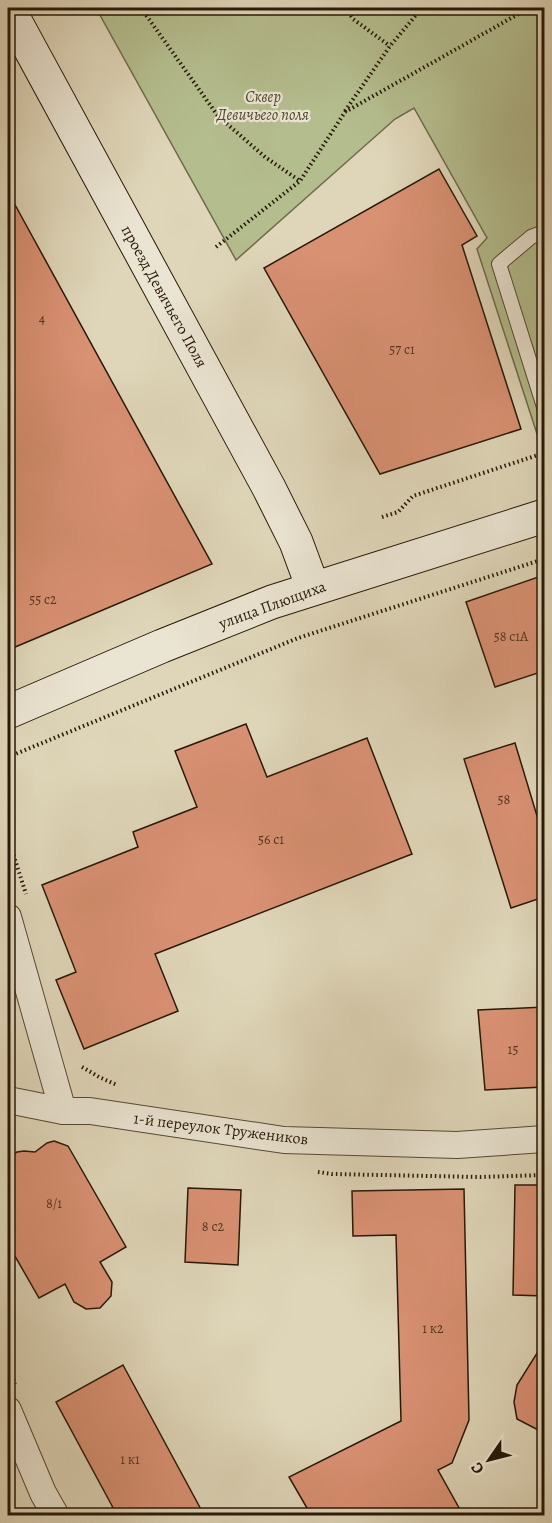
<svg xmlns="http://www.w3.org/2000/svg" width="552" height="1523" font-family="Alegreya,serif">
	<rect width="100%" height="100%" fill="#dfd6b9"/>
	<filter id="stains"><feTurbulence type="fractalNoise" baseFrequency=".00333" numOctaves="4"/><feColorMatrix values="0 0 0 0 .2 0 0 0 0 .09 0 0 0 0 .02 0 0 0 .5 -.17"/></filter>
	<radialGradient id="worn" r=".72"><stop offset=".6" stop-color="#630" stop-opacity="0"/><stop offset="1" stop-color="#630" stop-opacity=".3"/></radialGradient>
	<polygon fill="#b4bd8e" stroke="#6e6a4b" stroke-width="1.5" points="96,8 544,8 544,438 539,440 477,249 487,238 414,108 395,119 236,260"/>
	<g fill="#d99173" stroke="#281808" stroke-width="1.5">
		<polygon points="439,169 477,236 462,245 521,429 380,474 264,268"/>
		<polygon points="8,192 212,564 8,650"/>
		<polygon points="544,575 544,671 495,687 466,602"/>
		<polygon points="246,724 267,777 367,738 412,854 155,954 178,1011 84,1049 56,980 76,972 42,885 138,847 133,832 197,807 175,751"/>
		<polygon points="515,743 544,839 544,897 511,908 464,759"/>
		<polygon points="544,1007 544,1087 485,1090 478,1010"/>
		<polygon points="54,1141 68,1146 126,1247 100,1262 112,1282 111,1296 100,1308 86,1309 74,1302 65,1284 39,1298 8,1244 8,1162 11,1157 17,1152 24,1151 35,1152 47,1143"/>
		<polygon points="515,1185 544,1185 544,1296 513,1295"/>
		<polygon points="188,1188 241,1190 238,1265 185,1262"/>
		<polygon points="464,1189 469,1420 452,1463 438,1470 463,1515 311,1515 289,1477 401,1421 396,1235 353,1236 352,1191"/>
		<polygon points="544,1342 544,1433 517,1419 514,1402 517,1385"/>
		<polygon points="123,1365 204,1515 117,1515 56,1402"/>
	</g>
	<g fill="none" stroke-linecap="round" stroke-linejoin="round">
		<defs>
			<polyline id="lane" points="544,232 531,237 499,264 544,407"/>
			<g id="street">
				<polyline points="8,917 63,1111"/>
				<polyline points="8,1100 63,1111 90,1111 284,1140 457,1145 544,1139"/>
				<polyline points="8,1410 43,1493 56,1516"/>
			</g>
			<g id="secondary">
				<polyline points="8,8 269,488 296,542 313,588"/>
				<polyline points="8,712 162,646 272,602 544,516"/>
			</g>
		</defs>
		<use href="#lane" stroke="#564834" stroke-width="16"/>
		<use href="#street" stroke="#564834" stroke-width="28"/>
		<use href="#secondary" stroke="#281808" stroke-width="35"/>
		<g stroke="#281808" stroke-width="4" stroke-dasharray="1.5 3" stroke-linecap="butt">
			<polyline points="141,8 218,116 265,157 300,181"/>
			<polyline points="346,8 353,19 390,46"/>
			<polyline points="345,111 390,46 422,8"/>
			<polyline points="216,247 300,181 345,112 529,8"/>
			<polyline points="382,517 398,512 413,496 544,453"/>
			<polyline points="8,757 298,638 544,559"/>
			<polyline points="8,838 26,894"/>
			<polyline points="82,1067 99,1077 117,1085"/>
			<polyline points="318,1172 332,1174 480,1177 544,1175"/>
			<polyline points="8,1362 15,1384"/>
		</g>
		<use href="#lane" stroke="#eae4d2" stroke-width="14"/>
		<use href="#street" stroke="#eae4d2" stroke-width="26"/>
		<use href="#secondary" stroke="#eae4d2" stroke-width="33"/>
	</g>
	<g text-anchor="middle" stroke-width="4.5" stroke-linejoin="round" paint-order="stroke">
		<g font-size="14" fill="#543623">
			<text x="42" y="323">4</text>
			<text x="402" y="354">57 с1</text>
			<text x="43" y="604">55 с2</text>
			<text x="511" y="641">58 с1А</text>
			<text x="504" y="804">58</text>
			<text x="271" y="844">56 с1</text>
			<text x="513" y="1054">15</text>
			<text x="54" y="1208">8/1</text>
			<text x="213" y="1231">8 с2</text>
			<text x="433" y="1333">1 к2</text>
			<text x="130" y="1464">1 к1</text>
		</g>
		<g font-size="16" font-style="italic" fill="#524a30" stroke="#eae4d2">
			<text x="263" y="102">Сквер<tspan x="263" dy="18">Девичьего поля</tspan></text>
		</g>
		<g font-size="16" fill="#281808" stroke="#eae4d2">
			<text transform="translate(165 296) rotate(61)" y="6">проезд Девичьего Поля</text>
			<text transform="translate(272 604) rotate(-20)" y="6">улица Плющиха</text>
			<text transform="translate(221 1128) rotate(7)" y="6">1-й переулок Тружеников</text>
		</g>
	</g>
	<rect width="552" height="1523" fill="none" stroke="#dfd6b9" stroke-width="30"/>
	<rect x="9" y="9" width="534" height="1505" fill="none" stroke="#281808" stroke-width="3"/>
	<rect x="15" y="15" width="522" height="1493" fill="none" stroke="#281808" stroke-width="1.5"/>
	<g transform="translate(489 1460) rotate(235)" stroke="#eae4d2" stroke-width="4.5" paint-order="stroke">
	<path d="M0-4.5L10 22L0 15L-10 22Z" fill="#281808"/>
	<text y="-9" font-size="16" font-weight="bold" text-anchor="middle" fill="#281808">С</text>
	</g>
	<rect width="100%" height="100%" filter="url(#stains)"/>
	<rect width="100%" height="100%" fill="url(#worn)"/>
</svg>
